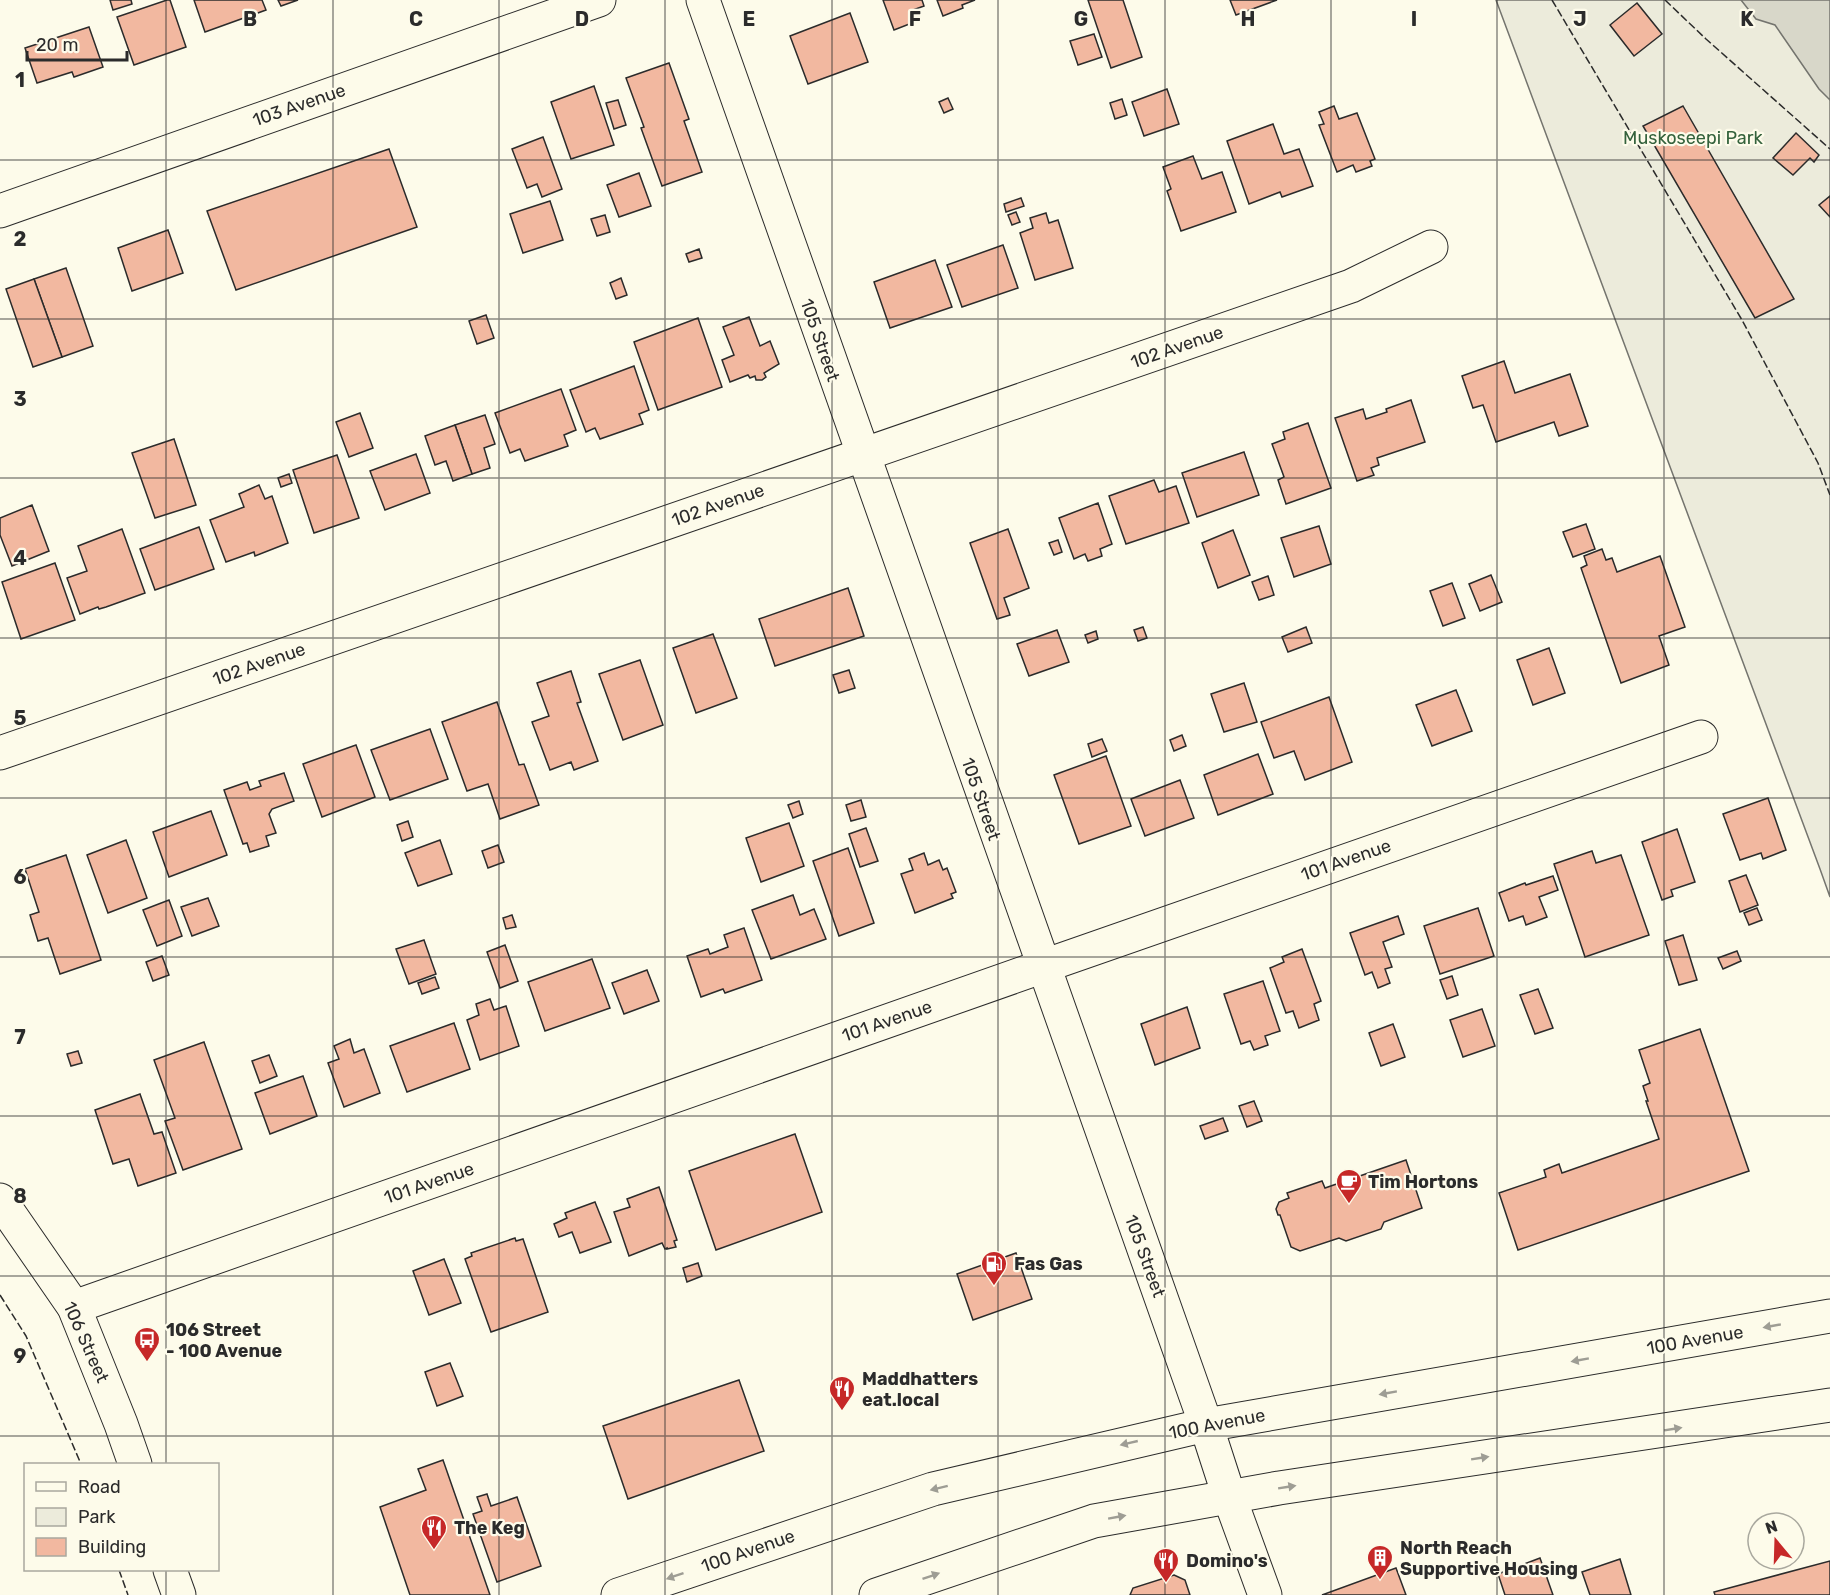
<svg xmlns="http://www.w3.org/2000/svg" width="1830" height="1595" font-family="Rubik,sans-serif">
	<rect width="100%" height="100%" fill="#fdfbea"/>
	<polygon fill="#ecebdb" stroke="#74746e" stroke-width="1.5" points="1496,0 1830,0 1830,897 1820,869"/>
	<polygon fill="#d8d7c9" stroke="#74746e" stroke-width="1.5" points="1741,0 1830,0 1830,100 1819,89 1775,25 1756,19"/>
	<g fill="#f2b8a0" stroke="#2b2b2b" stroke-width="1.5">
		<polygon points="110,0 131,0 132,4 113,10"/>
		<polygon points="167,0 170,0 186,47 134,65 117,17"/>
		<polygon points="194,0 262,0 266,10 205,32"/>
		<polygon points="278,0 298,0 281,6"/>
		<polygon points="883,0 922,0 924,6 913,10 917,21 894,30"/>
		<polygon points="937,0 975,0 962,5 963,8 943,16"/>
		<polygon points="1088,0 1123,0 1142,57 1111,68"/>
		<polygon points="1230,0 1277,0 1236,15"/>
		<polygon points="1637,3 1662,34 1634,56 1610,25"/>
		<polygon points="850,13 868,62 808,84 790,36"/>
		<polygon points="89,27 103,67 74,77 72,72 37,83 25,48"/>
		<polygon points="1094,34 1102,57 1078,65 1070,41"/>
		<polygon points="669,63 689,119 684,121 702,172 662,186 641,128 644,127 626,78"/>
		<polygon points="594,86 614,145 571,159 551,102"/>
		<polygon points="1167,89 1179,124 1144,136 1132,102"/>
		<polygon points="948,98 953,109 944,113 939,102"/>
		<polygon points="1122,99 1127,115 1115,119 1110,103"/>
		<polygon points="618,100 626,125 614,129 606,103"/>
		<polygon points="1334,106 1339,119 1357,113 1375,159 1370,161 1372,166 1356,172 1353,165 1337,172 1319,125 1324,124 1319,112"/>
		<polygon points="1683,106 1794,299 1755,318 1643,126"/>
		<polygon points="1273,124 1284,154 1299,149 1313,186 1282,197 1280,192 1249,204 1227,141"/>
		<polygon points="1796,133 1819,155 1814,162 1810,158 1793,175 1773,158"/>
		<polygon points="543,137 562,189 542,197 537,184 527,188 512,149"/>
		<polygon points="389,149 417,227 236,290 207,211"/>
		<polygon points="1193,156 1202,179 1222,172 1236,212 1181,231 1167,191 1171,189 1163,167"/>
		<polygon points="639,173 651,206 619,217 607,185"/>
		<polygon points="1830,196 1830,217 1819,205"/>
		<polygon points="1021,198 1024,206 1006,212 1004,204"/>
		<polygon points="550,201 563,240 523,253 510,214"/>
		<polygon points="1016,212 1020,222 1012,225 1008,215"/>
		<polygon points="1046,213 1049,223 1058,220 1073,268 1035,280 1020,233 1033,228 1030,218"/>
		<polygon points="605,215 610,232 597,236 591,219"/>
		<polygon points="168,230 183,273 132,291 118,248"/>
		<polygon points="1003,245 1018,288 962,307 947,265"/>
		<polygon points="699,249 702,258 689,262 686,254"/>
		<polygon points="935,260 952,307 890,328 874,282"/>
		<polygon points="66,268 93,346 62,357 34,279"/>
		<polygon points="621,278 627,295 616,299 610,283"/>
		<polygon points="34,279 62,357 33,367 6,289"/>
		<polygon points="486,315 494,338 477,344 469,321"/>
		<polygon points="749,317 760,346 770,341 779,364 764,373 766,377 762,380 756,380 755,376 750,378 748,375 730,382 722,360 734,355 723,327"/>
		<polygon points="698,318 722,387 658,410 634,342"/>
		<polygon points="1504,361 1515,393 1570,374 1588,426 1559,436 1554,422 1496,442 1483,405 1473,408 1462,376"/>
		<polygon points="634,366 649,410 639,414 643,424 600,439 595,428 586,432 570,390"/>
		<polygon points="561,389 576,430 564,435 568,446 525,461 520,449 510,453 495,413"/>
		<polygon points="1411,400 1425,442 1377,458 1379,465 1371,468 1374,475 1357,481 1335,418 1363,409 1366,419 1387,412 1386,409"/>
		<polygon points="360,413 373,448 349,457 336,422"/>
		<polygon points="485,415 495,444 484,448 490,468 472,474 455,425"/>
		<polygon points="1308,423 1331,488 1286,504 1278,480 1284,477 1272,444 1285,439 1283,432"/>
		<polygon points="455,425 472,474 453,481 446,461 435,465 425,436"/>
		<polygon points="174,439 196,505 155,518 132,453"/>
		<polygon points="1244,452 1259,495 1197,517 1182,473"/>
		<polygon points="416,454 430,493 385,510 370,471"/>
		<polygon points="337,455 359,518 314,533 293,470"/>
		<polygon points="289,474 292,483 281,487 278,478"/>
		<polygon points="1154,480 1159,492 1176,486 1189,523 1126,544 1109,496"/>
		<polygon points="259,485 265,499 272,496 288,543 255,556 254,552 226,562 210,520 244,507 239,494"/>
		<polygon points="1098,503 1112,544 1100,549 1102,556 1088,561 1085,554 1074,559 1059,518"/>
		<polygon points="32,505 49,551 12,566 0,535 0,518"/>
		<polygon points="1586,524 1595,549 1573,557 1563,532"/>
		<polygon points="1319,526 1331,564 1294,577 1281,538"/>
		<polygon points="199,527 214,569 155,590 140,549"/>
		<polygon points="122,529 145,593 106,607 99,609 98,607 80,614 67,578 87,571 78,546"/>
		<polygon points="1008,529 1029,588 1004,598 1010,615 997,619 970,543"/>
		<polygon points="1233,530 1250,575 1218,588 1202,543"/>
		<polygon points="1058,540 1062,552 1054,555 1049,543"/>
		<polygon points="1602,549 1606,560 1612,558 1617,572 1660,556 1685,627 1659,636 1669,665 1621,683 1581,568 1587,565 1584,556"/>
		<polygon points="55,563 75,620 21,639 2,582"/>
		<polygon points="1491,575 1502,602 1480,611 1469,584"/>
		<polygon points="1268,576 1274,595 1259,600 1252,582"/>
		<polygon points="1452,583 1465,618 1443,626 1430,591"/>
		<polygon points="848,588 864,636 775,666 759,619"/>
		<polygon points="1143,627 1147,638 1138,641 1134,630"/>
		<polygon points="1306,627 1312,643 1288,652 1282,637"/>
		<polygon points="1057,630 1069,662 1029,676 1017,644"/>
		<polygon points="1096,631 1098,639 1088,643 1085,635"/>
		<polygon points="713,634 737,698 696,713 673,648"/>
		<polygon points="1549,648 1565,693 1533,705 1517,660"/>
		<polygon points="640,660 663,725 623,740 599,674"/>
		<polygon points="849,670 855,688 839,693 833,675"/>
		<polygon points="571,671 581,702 577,703 598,761 574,770 571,762 550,770 532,722 549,716 537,683"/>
		<polygon points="1244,683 1257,722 1224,732 1211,694"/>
		<polygon points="1456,690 1472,731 1432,746 1416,705"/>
		<polygon points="1329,697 1352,762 1305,780 1294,751 1274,758 1261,722"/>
		<polygon points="497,702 519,765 524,764 539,805 500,819 488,784 467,791 442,722"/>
		<polygon points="430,729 448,779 390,800 371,750"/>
		<polygon points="1182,735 1186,746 1174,751 1170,740"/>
		<polygon points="1102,739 1107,751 1092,757 1088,744"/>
		<polygon points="356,745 375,797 322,817 303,764"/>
		<polygon points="1258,754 1273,794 1218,815 1204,775"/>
		<polygon points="1106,756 1131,826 1079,844 1054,775"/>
		<polygon points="284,773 294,801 272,809 269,814 276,833 266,836 269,846 250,852 247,843 243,844 224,790 247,782 250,790 261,786 259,781"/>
		<polygon points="1180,780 1194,818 1145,836 1131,799"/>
		<polygon points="1768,798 1786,850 1763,859 1761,853 1740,860 1723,814"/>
		<polygon points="861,800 866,817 851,821 846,805"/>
		<polygon points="799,801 803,814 793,818 788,805"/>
		<polygon points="211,811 227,855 169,877 153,832"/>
		<polygon points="408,821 413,837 402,841 397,825"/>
		<polygon points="789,823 804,866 761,882 746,838"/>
		<polygon points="866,828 878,861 860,867 849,834"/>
		<polygon points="1677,829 1695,882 1671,890 1673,896 1662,900 1642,842"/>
		<polygon points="126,840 147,898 108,913 87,855"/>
		<polygon points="440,840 452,874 418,886 405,853"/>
		<polygon points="498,845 504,862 488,868 482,851"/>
		<polygon points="848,848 874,923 839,936 813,861"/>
		<polygon points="1592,851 1596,863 1621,855 1649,935 1585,957 1554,864"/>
		<polygon points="924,853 928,865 939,860 943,870 947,868 956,892 951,894 953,898 915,913 901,874 913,870 909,859"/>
		<polygon points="66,855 101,960 60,974 48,938 38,941 30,915 39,912 25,869"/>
		<polygon points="1746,875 1758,905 1740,912 1729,881"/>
		<polygon points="1553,876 1558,890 1539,897 1547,917 1526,925 1523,916 1509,921 1499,893 1525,883 1526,885"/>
		<polygon points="793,895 800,915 814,909 826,939 771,959 752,910"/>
		<polygon points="208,898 219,926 192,936 181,907"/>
		<polygon points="169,900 182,936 157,946 143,910"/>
		<polygon points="1478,908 1494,956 1440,974 1424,926"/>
		<polygon points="1757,908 1762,920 1749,925 1744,913"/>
		<polygon points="512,915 516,927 506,929 503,918"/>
		<polygon points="1398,916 1404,934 1383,942 1392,967 1385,969 1390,983 1378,988 1372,972 1365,975 1350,933"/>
		<polygon points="744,928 762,980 725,993 723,989 701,997 687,956 708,949 710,954 728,947 724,935"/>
		<polygon points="1683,935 1697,980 1679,985 1665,941"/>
		<polygon points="424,940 436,974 409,984 396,949"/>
		<polygon points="505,945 518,981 500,988 487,952"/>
		<polygon points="1302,949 1321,1001 1314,1004 1319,1020 1299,1028 1293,1011 1286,1013 1270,968 1284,962 1282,957"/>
		<polygon points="1737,951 1741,961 1723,969 1718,958"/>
		<polygon points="162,956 169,975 153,981 146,962"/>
		<polygon points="592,959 610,1008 545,1031 528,982"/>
		<polygon points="647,970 659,1001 624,1014 612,983"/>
		<polygon points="1452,976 1458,995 1447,999 1440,980"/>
		<polygon points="435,977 439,988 422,994 418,983"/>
		<polygon points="1263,981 1280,1031 1265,1036 1268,1045 1254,1050 1250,1041 1241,1044 1224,994"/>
		<polygon points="1538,989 1553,1028 1535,1034 1520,995"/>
		<polygon points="490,999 494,1010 506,1006 519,1046 480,1060 467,1020 479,1015 476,1004"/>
		<polygon points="1187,1007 1200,1048 1155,1065 1141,1024"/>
		<polygon points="1482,1009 1495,1046 1463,1057 1450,1020"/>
		<polygon points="454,1023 470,1069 407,1092 390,1046"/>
		<polygon points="1393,1024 1405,1057 1381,1066 1369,1033"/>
		<polygon points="1700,1029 1749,1171 1518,1250 1499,1193 1546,1177 1544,1170 1559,1164 1562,1173 1659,1139 1646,1101 1648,1101 1643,1086 1650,1083 1639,1050"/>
		<polygon points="350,1039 354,1053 364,1049 380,1093 344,1107 328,1063 339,1059 334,1046"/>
		<polygon points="204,1042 242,1149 183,1170 165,1121 175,1118 154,1060"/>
		<polygon points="78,1051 82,1063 71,1066 67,1054"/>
		<polygon points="269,1055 277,1076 260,1083 252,1061"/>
		<polygon points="303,1076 317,1116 270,1134 255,1093"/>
		<polygon points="140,1094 154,1134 162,1132 176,1173 138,1186 129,1159 113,1164 95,1110"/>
		<polygon points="1254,1101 1262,1121 1247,1127 1239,1106"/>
		<polygon points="1223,1118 1228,1131 1205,1139 1200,1126"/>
		<polygon points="795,1134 822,1212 716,1250 689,1171"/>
		<polygon points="1406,1160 1422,1208 1384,1222 1381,1229 1346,1241 1339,1238 1300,1251 1291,1247 1280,1215 1278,1215 1276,1209 1279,1202 1289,1198 1287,1193 1322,1181 1325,1188"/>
		<polygon points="659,1187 677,1240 674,1241 676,1247 667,1249 667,1248 665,1249 662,1243 629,1256 614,1212 630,1207 627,1199"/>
		<polygon points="595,1202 611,1242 580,1253 572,1232 559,1237 554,1224 567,1218 565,1213"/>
		<polygon points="515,1238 516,1241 523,1239 548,1312 491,1332 465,1259 472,1256 471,1253"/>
		<polygon points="1016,1253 1032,1299 973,1320 957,1274"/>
		<polygon points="444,1259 461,1303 429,1315 413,1271"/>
		<polygon points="698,1263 702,1276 687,1282 683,1268"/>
		<polygon points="450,1363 463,1396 437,1406 425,1372"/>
		<polygon points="739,1380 764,1451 628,1499 603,1426"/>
		<polygon points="443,1460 490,1595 410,1595 380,1507 426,1490 418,1469"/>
		<polygon points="487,1494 491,1506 517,1497 541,1566 497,1582 473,1514 482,1511 477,1497"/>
		<polygon points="1540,1558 1553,1595 1505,1595 1498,1574"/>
		<polygon points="1620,1559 1631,1595 1590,1595 1582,1572"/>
		<polygon points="1830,1561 1830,1595 1715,1595 1714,1592"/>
		<polygon points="1396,1568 1406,1595 1322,1595"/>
		<polygon points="1174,1575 1185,1580 1190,1595 1130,1595 1133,1588"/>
	</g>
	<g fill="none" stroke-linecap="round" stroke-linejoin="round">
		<defs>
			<g id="minor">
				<path d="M703,0C867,476 1035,951 1206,1425L1229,1496L1265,1595"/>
				<polyline points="0,211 599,0"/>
				<polyline points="0,753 1351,286 1431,247"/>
				<polyline points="0,1200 74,1307 121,1424 135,1464"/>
				<polyline points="74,1307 1041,967 1701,737"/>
				<polyline points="170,1570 179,1595"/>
			</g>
			<g id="major">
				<polyline points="618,1595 933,1489 1206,1425 1830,1316"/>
				<polyline points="876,1595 1094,1521 1279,1488 1830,1405"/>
			</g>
		</defs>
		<use href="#minor" stroke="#2b2b2b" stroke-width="35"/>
		<use href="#major" stroke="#2b2b2b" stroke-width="35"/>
		<use href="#minor" stroke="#fdfbea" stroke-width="33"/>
		<use href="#major" stroke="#fdfbea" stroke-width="33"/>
		<g stroke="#2b2b2b" stroke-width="1.5" stroke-dasharray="8 3" stroke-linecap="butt">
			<polyline points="1552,0 1742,320 1818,463 1830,495"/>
			<polyline points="1665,0 1706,39 1830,149"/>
			<polyline points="0,1295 26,1336 81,1464"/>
			<polyline points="119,1570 128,1595"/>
		</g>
	</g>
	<defs><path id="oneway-solid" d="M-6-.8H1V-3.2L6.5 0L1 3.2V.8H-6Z" transform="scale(1.5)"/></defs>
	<g fill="#9e9d94">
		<use href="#oneway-solid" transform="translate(1772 1326) rotate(170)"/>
		<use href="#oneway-solid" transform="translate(1580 1360) rotate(170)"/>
		<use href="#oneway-solid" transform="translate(1388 1393) rotate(170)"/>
		<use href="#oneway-solid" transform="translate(1673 1429) rotate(-9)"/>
		<use href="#oneway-solid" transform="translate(1129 1443) rotate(167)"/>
		<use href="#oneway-solid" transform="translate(1480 1458) rotate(-9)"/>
		<use href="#oneway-solid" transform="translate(1287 1487) rotate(-9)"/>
		<use href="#oneway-solid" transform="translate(939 1488) rotate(166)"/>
		<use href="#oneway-solid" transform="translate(1117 1517) rotate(-10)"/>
		<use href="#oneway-solid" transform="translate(675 1576) rotate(161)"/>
		<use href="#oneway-solid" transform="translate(931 1576) rotate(-19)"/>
	</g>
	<path fill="none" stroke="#2b2b2b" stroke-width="1.5" stroke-opacity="0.55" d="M166,0V1464M333,0V1595M499,0V1595M665,0V1595M832,0V1595M998,0V1595M1165,0V1595M1331,0V1595M1497,0V1595M1664,0V1595M0,160H1830M0,319H1830M0,478H1830M0,638H1830M0,798H1830M0,957H1830M0,1116H1830M0,1276H1830M0,1436H1830M166,1570V1595"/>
	<defs>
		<symbol id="cafe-pin" viewBox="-11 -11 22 30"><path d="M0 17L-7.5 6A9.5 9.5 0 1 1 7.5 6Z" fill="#c62828" stroke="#fdfbea"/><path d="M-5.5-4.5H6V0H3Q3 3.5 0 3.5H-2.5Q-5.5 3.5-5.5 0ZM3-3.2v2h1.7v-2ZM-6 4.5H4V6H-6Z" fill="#fff"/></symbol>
		<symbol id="fuel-pin" viewBox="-11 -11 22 30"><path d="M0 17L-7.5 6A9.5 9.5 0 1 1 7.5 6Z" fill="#c62828" stroke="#fdfbea"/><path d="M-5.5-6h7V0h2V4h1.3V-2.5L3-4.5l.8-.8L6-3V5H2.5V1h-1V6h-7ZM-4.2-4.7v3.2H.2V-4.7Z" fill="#fff"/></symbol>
		<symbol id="bus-pin" viewBox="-11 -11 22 30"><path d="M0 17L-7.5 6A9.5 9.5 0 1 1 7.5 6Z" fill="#c62828" stroke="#fdfbea"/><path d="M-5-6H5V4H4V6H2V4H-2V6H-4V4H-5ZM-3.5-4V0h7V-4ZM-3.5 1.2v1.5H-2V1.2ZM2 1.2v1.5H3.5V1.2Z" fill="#fff"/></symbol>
		<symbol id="restaurant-pin" viewBox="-11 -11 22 30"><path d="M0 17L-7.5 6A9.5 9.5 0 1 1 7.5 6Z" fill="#c62828" stroke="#fdfbea"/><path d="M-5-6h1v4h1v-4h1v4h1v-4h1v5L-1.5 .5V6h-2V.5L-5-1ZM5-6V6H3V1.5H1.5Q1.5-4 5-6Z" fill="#fff"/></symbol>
		<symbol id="building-pin" viewBox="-11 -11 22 30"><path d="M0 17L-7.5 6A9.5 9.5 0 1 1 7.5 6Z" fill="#c62828" stroke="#fdfbea"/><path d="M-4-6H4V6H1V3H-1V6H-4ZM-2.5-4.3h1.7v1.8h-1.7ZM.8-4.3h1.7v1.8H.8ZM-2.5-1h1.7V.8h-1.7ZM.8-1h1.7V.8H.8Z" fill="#fff"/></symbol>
	</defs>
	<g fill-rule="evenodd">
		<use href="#cafe-pin" x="1334" y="1167" width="30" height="40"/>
		<use href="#fuel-pin" x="979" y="1249" width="30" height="40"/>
		<use href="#bus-pin" x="132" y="1325" width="30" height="40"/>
		<use href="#restaurant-pin" x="827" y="1374" width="30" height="40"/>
		<use href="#restaurant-pin" x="419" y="1513" width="30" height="40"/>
		<use href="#building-pin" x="1365" y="1543" width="30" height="40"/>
		<use href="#restaurant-pin" x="1151" y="1546" width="30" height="40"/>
	</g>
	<g text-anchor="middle" stroke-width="4.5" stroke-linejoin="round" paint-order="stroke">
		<g font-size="18" fill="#2b2b2b" stroke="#fdfbea">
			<text transform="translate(299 105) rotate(-19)" y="6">103 Avenue</text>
			<text transform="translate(820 340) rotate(71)" y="6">105 Street</text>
			<text transform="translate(1177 347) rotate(-19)" y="6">102 Avenue</text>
			<text transform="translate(718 505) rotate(-19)" y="6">102 Avenue</text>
			<text transform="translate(259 664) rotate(-19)" y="6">102 Avenue</text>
			<text transform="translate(981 799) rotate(71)" y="6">105 Street</text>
			<text transform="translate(1346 860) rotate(-19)" y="6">101 Avenue</text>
			<text transform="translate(887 1021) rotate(-19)" y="6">101 Avenue</text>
			<text transform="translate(429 1183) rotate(-19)" y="6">101 Avenue</text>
			<text transform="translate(1145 1256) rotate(70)" y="6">105 Street</text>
			<text transform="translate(1695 1340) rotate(-10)" y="6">100 Avenue</text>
			<text transform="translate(86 1342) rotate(66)" y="6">106 Street</text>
			<text transform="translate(1217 1424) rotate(-11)" y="6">100 Avenue</text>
			<text transform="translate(748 1551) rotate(-19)" y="6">100 Avenue</text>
		</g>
		<g font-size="18" fill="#34623c" stroke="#fdfbea">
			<text x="1693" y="144">Muskoseepi Park</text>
		</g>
		<g font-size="18" font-weight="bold" fill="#2b2b2b" stroke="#fdfbea" text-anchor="start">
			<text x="1368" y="1188">Tim Hortons</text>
			<text x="1014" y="1270">Fas Gas</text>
			<text x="166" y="1336">106 Street<tspan x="166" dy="21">- 100 Avenue</tspan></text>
			<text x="862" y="1385">Maddhatters<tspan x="862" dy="21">eat.local</tspan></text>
			<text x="454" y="1534">The Keg</text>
			<text x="1400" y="1554">North Reach<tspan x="1400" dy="21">Supportive Housing</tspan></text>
			<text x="1186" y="1567">Domino's</text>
		</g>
	</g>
	<g font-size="20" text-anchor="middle" font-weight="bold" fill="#2b2b2b" stroke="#fdfbea" stroke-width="4.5" stroke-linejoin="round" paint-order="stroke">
		<text x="250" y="26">B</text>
		<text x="416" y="26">C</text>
		<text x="582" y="26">D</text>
		<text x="749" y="26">E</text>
		<text x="915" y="26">F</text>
		<text x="1081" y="26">G</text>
		<text x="1248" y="26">H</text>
		<text x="1414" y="26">I</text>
		<text x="1580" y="26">J</text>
		<text x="1747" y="26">K</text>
		<text x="20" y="87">1</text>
		<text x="20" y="246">2</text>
		<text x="20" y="406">3</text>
		<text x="20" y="565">4</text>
		<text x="20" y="725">5</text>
		<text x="20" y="884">6</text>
		<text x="20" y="1044">7</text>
		<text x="20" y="1203">8</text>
		<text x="20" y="1363">9</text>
	</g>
	<rect x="24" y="1463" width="195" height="108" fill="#fdfbea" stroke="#a9a89e" stroke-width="1.5"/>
	<rect x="36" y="1482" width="30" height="9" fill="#fdfbea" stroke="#a9a89e" stroke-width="1.5"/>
	<text x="78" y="1493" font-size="18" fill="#2b2b2b">Road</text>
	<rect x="36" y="1508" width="30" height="18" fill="#ecebdb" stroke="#a9a89e" stroke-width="1.5"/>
	<text x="78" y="1523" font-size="18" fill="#2b2b2b">Park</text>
	<rect x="36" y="1538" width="30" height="18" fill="#f2b8a0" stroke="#a9a89e" stroke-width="1.5"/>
	<text x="78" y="1553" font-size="18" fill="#2b2b2b">Building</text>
	<g transform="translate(1776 1541) rotate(341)"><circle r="28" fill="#fdfbea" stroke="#a9a89e" stroke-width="1.5"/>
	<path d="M0-4.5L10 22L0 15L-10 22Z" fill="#c62828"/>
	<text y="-9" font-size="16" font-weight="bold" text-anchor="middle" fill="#2b2b2b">N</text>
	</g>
	<path d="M27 51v9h100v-9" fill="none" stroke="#2b2b2b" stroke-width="3"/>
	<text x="36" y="51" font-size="18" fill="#2b2b2b" stroke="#fdfbea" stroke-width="4.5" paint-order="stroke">20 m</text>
</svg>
